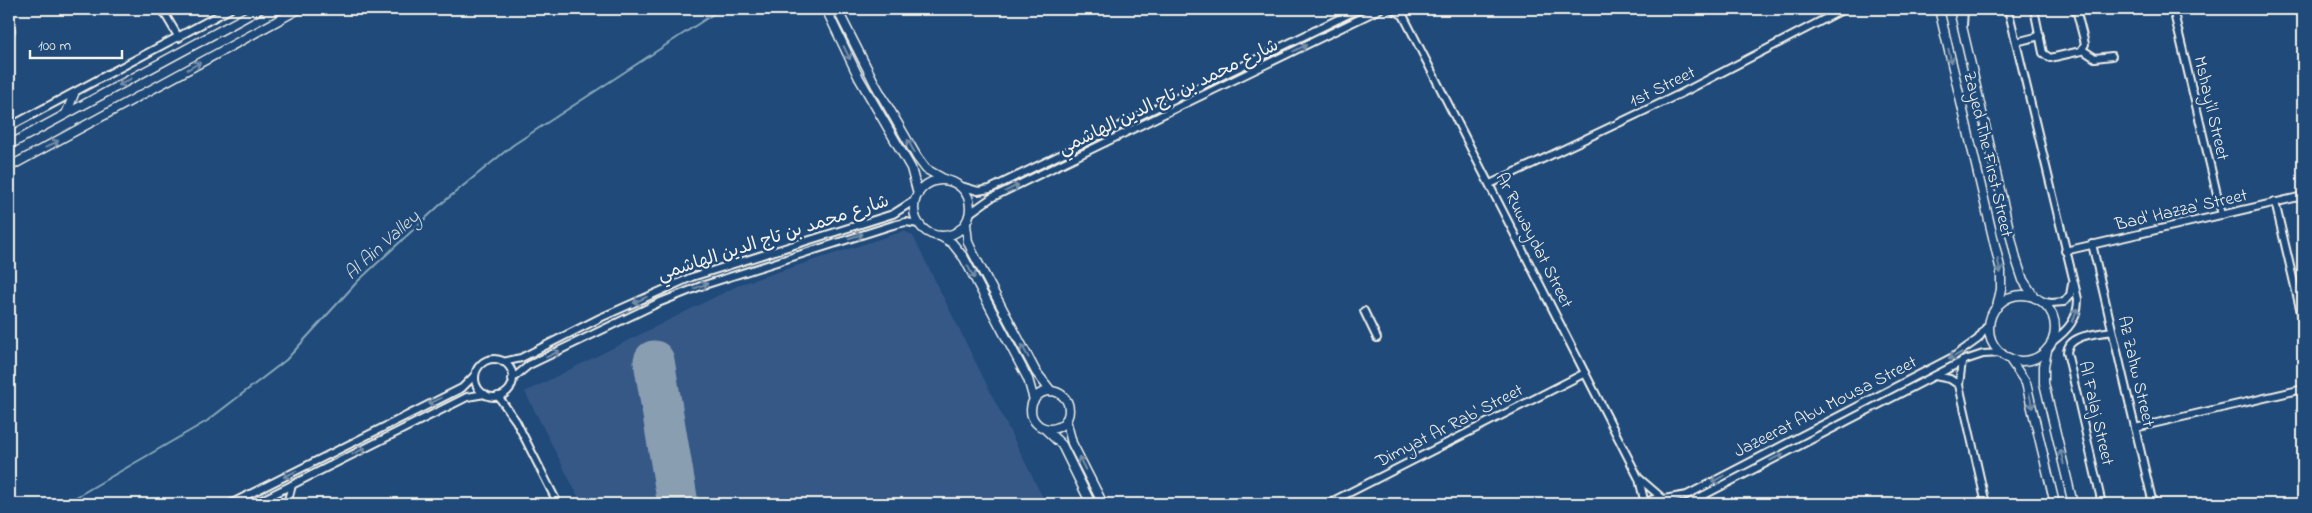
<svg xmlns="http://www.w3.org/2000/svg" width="2312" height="513" font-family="'Indie Flower','Playpen Sans Arabic',sans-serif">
	<rect width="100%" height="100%" fill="#1f4a7a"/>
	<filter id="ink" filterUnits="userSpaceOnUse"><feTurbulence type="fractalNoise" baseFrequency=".02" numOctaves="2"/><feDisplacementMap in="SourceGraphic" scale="10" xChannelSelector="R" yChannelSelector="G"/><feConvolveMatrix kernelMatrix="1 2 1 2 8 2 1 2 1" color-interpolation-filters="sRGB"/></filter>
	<g filter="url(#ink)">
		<polygon fill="#365887" points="904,231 913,236 1046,504 582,504 525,392 741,284"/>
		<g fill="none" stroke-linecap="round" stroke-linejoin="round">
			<polyline stroke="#89a9ba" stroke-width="2" points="64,504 207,421 286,360 358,281 441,204 513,145 721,9"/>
			<polyline stroke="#8a9eb1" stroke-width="41" points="654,361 678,504"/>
			<defs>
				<g id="minor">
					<polyline points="162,9 179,38"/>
					<polyline points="1392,9 1403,15"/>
					<polyline points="1403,9 1403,15 1639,479 1645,504"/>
					<path d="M2008,9L2078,299C2078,319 2068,330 2052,342"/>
					<polyline points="2034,9 2043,53 2050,58 2081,51 2085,44 2076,9"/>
					<polyline points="2173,9 2222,215"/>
					<polyline points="1963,26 1964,9"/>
					<polyline points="9,28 11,31"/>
					<polyline points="2016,42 2040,36"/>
					<polyline points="2083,50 2095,58 2112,56"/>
					<polyline points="9,127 230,9"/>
					<polyline points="1490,184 1682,93 1844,9"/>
					<polyline points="961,186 978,191 990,189 1359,9"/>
					<polyline points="2275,202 2303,321"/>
					<polyline points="970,213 991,198 1380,9"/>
					<polyline points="2092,244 2153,504"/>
					<polyline points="2065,251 2303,196"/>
					<polyline points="2040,301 2051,303 2064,302 2070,295 2072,284"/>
					<polyline points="1364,311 1377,338"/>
					<circle cx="494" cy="378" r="19"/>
					<polyline points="1962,361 1959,385 1986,504"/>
					<polyline points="503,362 521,358 600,318 692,277 893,214 915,200"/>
					<polyline points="1935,376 1950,379 1959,385"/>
					<polyline points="512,379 529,365 658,303 701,286 893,225 906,222 919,224"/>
					<polyline points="498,396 516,421 558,504"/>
					<polyline points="2135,428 2303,389"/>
					<polyline points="1640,479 1662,498"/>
					<polyline points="1664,499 1687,495 1953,357 1978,339 1990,322"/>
					<polyline points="230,504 462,388 475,375"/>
					<polyline points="254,504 467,397 485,394"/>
					<polyline points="290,504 288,500 292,485"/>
					<polyline points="1327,504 1585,373"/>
					<path d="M1646,504C1654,496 1664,496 1672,504"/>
					<polyline points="1687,504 1965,360 1983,354 2002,353"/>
					<path d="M2102,504L2067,352C2069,334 2098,334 2112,331"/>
				</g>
				<g id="major">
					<polyline points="826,9 859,78 911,168 918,194"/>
					<polyline points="837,9 875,84 917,157 926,169 944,179"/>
					<polyline points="1939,9 2001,271 2001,289 1997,307"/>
					<polyline points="1958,9 2016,259 2023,280 2035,298"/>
					<polyline points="66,114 74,94"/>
					<polyline points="9,145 260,9"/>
					<polyline points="9,167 299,9"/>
					<circle cx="942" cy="208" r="28"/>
					<polyline points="966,224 968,242 973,253 1036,372 1051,391"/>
					<polyline points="940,236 952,243 964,258 1028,379 1034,400"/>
					<circle cx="2022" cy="328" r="33"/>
					<polyline points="2047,350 2044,366 2044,383 2073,504"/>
					<polyline points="2009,358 2026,383 2055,504"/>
					<circle cx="1050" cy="410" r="19"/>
					<polyline points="1066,420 1072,443 1103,504"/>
					<polyline points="1044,428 1062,445 1091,504"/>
				</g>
			</defs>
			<use href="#minor" stroke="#f4f1e8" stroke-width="10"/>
			<use href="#major" stroke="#f4f1e8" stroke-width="11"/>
			<use href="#minor" stroke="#1f4a7a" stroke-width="6"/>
			<use href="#major" stroke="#1f4a7a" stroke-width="8"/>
		</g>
		<defs><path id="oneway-shaft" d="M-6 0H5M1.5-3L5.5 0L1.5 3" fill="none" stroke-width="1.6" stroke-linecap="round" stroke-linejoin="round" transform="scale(1.25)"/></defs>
		<g stroke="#748da6">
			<use href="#oneway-shaft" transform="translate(1300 48) rotate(-26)"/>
			<use href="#oneway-shaft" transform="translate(847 53) rotate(64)"/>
			<use href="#oneway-shaft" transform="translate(1950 56) rotate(77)"/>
			<use href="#oneway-shaft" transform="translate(194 66) rotate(-29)"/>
			<use href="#oneway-shaft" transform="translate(125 82) rotate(151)"/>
			<use href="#oneway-shaft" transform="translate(52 144) rotate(-28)"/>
			<use href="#oneway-shaft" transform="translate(911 146) rotate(-119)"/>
			<use href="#oneway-shaft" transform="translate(1012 188) rotate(-26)"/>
			<use href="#oneway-shaft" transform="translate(856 236) rotate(-17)"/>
			<use href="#oneway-shaft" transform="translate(1999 266) rotate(78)"/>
			<use href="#oneway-shaft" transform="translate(971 272) rotate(62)"/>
			<use href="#oneway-shaft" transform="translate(701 286) rotate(-21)"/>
			<use href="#oneway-shaft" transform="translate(640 300) rotate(155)"/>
			<use href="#oneway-shaft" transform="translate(2075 315) rotate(-71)"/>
			<use href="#oneway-shaft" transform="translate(1025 351) rotate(-118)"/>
			<use href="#oneway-shaft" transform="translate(553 354) rotate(-26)"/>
			<use href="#oneway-shaft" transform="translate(1955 356) rotate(151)"/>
			<use href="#oneway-shaft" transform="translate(435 401) rotate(154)"/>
			<use href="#oneway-shaft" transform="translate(2031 401) rotate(77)"/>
			<use href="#oneway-shaft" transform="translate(359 451) rotate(-27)"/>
			<use href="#oneway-shaft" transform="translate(1777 457) rotate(-27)"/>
			<use href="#oneway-shaft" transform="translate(2062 457) rotate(-103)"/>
			<use href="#oneway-shaft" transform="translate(1082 463) rotate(-117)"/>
			<use href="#oneway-shaft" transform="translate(290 474) rotate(153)"/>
			<use href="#oneway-shaft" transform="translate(1718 479) rotate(152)"/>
		</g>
	</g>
	<g text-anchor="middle" stroke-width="5" stroke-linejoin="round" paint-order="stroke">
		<g font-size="18" fill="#f4f1e8" stroke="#1f4a7a">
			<text transform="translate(1662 86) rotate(-26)" y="6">1st Street</text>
			<text transform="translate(1168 96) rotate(-26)" y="6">شارع محمد بن تاج الدين الهاشمي</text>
			<text transform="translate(2212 108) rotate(77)" y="6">Mshay'il Street</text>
			<text transform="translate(1989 154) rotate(77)" y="6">Zayed The First Street</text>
			<text transform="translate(2181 209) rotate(-13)" y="6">Bad' Hazza' Street</text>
			<text transform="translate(773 237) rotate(-18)" y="6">شارع محمد بن تاج الدين الهاشمي</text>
			<text transform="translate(1535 240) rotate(63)" y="6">Ar Ruwaydat Street</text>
			<text transform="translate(2137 371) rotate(77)" y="6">Az Zahw Street</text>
			<text transform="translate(1825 406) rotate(-27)" y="6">Jazeerat Abu Mousa Street</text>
			<text transform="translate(2097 413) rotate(77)" y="6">Al Falaj Street</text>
			<text transform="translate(1449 425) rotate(-27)" y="6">Dimyat Ar Rab' Street</text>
		</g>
		<g font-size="19" font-style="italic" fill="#d9dfdd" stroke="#1f4a7a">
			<text transform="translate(381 244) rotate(-42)" y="7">Al Ain Valley</text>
		</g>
	</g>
	<rect width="2312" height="513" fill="none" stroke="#1f4a7a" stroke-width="30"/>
	<rect x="15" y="15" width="2282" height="483" fill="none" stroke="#f4f1e8" stroke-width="2" filter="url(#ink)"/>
	<path d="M30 50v8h92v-8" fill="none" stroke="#f4f1e8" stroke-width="2.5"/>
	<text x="38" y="50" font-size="15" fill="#f4f1e8" stroke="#1f4a7a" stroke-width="4" paint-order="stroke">100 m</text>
</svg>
